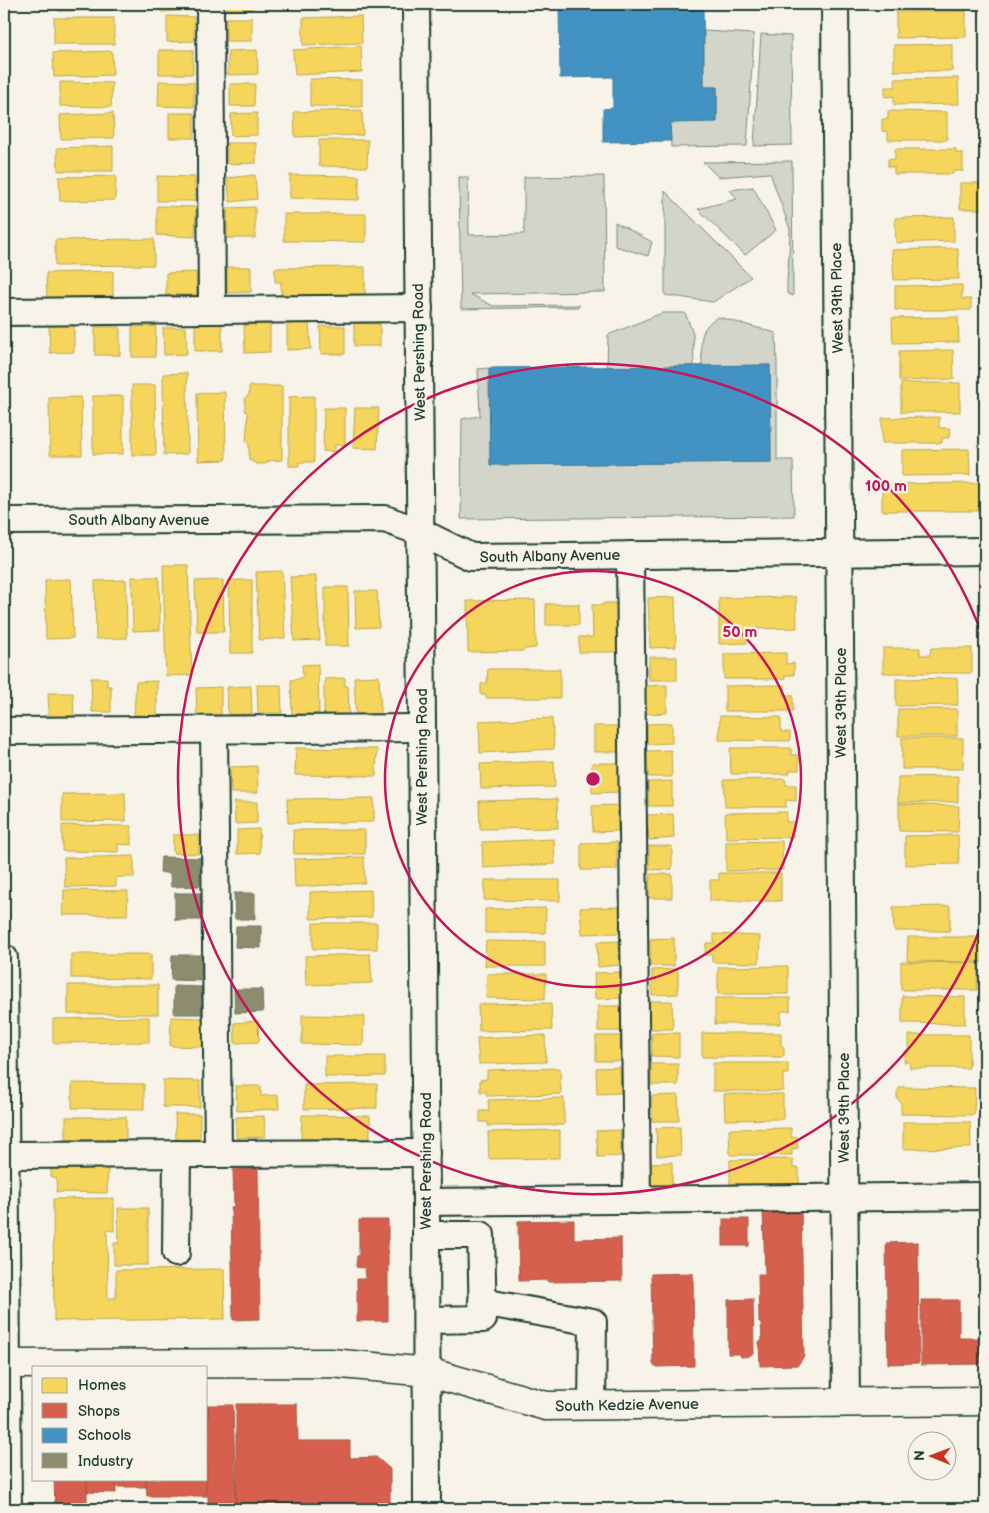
<svg xmlns="http://www.w3.org/2000/svg" width="989" height="1513" font-family="'Balsamiq Sans',sans-serif">
	<rect width="100%" height="100%" fill="#f7f3e8"/>
	<filter id="ink" filterUnits="userSpaceOnUse"><feTurbulence type="fractalNoise" baseFrequency=".02" numOctaves="2"/><feDisplacementMap in="SourceGraphic" scale="10" xChannelSelector="R" yChannelSelector="G"/><feConvolveMatrix kernelMatrix="1 2 1 2 8 2 1 2 1" color-interpolation-filters="sRGB"/></filter>
	<g filter="url(#ink)">
		<g fill="#d3d5ca" stroke="#79897f">
			<polygon points="704,31 754,34 747,146 671,147 670,123 717,121 717,87 704,87"/>
			<polygon points="761,34 791,36 792,145 754,146"/>
			<polygon points="792,161 793,296 787,293 787,282 789,255 790,229 770,173 718,177 703,162"/>
			<polygon points="604,176 605,292 470,294 493,306 579,305 579,307 461,309 459,177 468,177 469,235 524,234 524,177"/>
			<polygon points="753,187 776,230 745,255 698,209 737,199 730,190"/>
			<polygon points="665,191 751,277 713,302 665,295"/>
			<polygon points="615,222 652,242 648,256 615,246"/>
			<polygon points="662,313 685,313 693,333 694,366 607,367 608,335"/>
			<path d="M718,317L776,333L777,365V460H793L794,516L461,519L462,419L480,416L478,369L489,368L491,465L771,462L770,365L702,366C702,345 696,329 718,317Z"/>
		</g>
		<g fill="#f6d55c" stroke="#b6a750">
			<polygon points="59,4 113,4 113,10 59,11"/>
			<polygon points="160,4 192,4 192,10 161,12"/>
			<polygon points="227,4 253,4 253,9 227,10"/>
			<polygon points="303,4 363,4 363,11 303,10"/>
			<rect x="893" y="4" width="63" height="1"/>
			<polygon points="966,11 966,37 896,38 896,12"/>
			<polygon points="167,16 194,17 194,41 167,42"/>
			<polygon points="361,16 362,43 303,45 303,18"/>
			<rect x="54" y="18" width="60" height="26"/>
			<rect x="226" y="18" width="26" height="23"/>
			<polygon points="952,44 952,71 894,71 894,45"/>
			<polygon points="361,46 362,72 295,75 293,50"/>
			<rect x="159" y="50" width="34" height="24"/>
			<polygon points="257,50 258,74 228,75 228,51"/>
			<polygon points="112,51 113,75 54,77 53,53"/>
			<polygon points="958,78 959,104 894,105 894,96 885,97 885,87 896,87 895,79"/>
			<polygon points="310,79 362,80 362,107 310,106"/>
			<polygon points="159,81 194,82 194,107 158,106"/>
			<polygon points="60,82 112,83 111,107 60,106"/>
			<polygon points="230,84 255,84 254,106 230,106"/>
			<polygon points="362,110 363,135 295,137 294,112"/>
			<polygon points="888,111 947,112 947,140 888,140 888,132 882,131 882,119 888,119"/>
			<polygon points="113,113 114,138 61,139 60,115"/>
			<rect x="169" y="113" width="25" height="25"/>
			<polygon points="257,113 257,135 231,136 231,114"/>
			<polygon points="319,140 368,140 367,167 319,166"/>
			<polygon points="227,143 256,143 256,163 227,164"/>
			<polygon points="113,146 113,171 58,171 57,148"/>
			<polygon points="895,149 956,149 956,153 963,153 963,171 953,171 953,174 894,174 894,167 888,167 888,159 895,159"/>
			<polygon points="255,175 257,199 230,202 227,178"/>
			<polygon points="290,175 359,176 359,200 290,198"/>
			<polygon points="116,176 115,200 60,201 59,177"/>
			<polygon points="157,176 195,177 195,201 157,201"/>
			<rect x="960" y="183" width="25" height="26"/>
			<polygon points="157,206 196,207 195,237 157,235"/>
			<polygon points="255,207 255,238 227,238 227,208"/>
			<polygon points="284,214 366,214 366,242 284,241"/>
			<polygon points="954,217 954,241 896,243 895,218"/>
			<polygon points="154,239 154,265 55,266 55,240"/>
			<polygon points="958,248 959,279 894,280 892,250"/>
			<polygon points="227,267 251,267 251,292 227,293"/>
			<polygon points="365,267 365,295 281,296 281,282 275,282 275,268"/>
			<polygon points="113,271 113,296 47,298 46,273"/>
			<polygon points="196,272 197,295 166,295 166,273"/>
			<polygon points="962,285 962,299 971,299 971,310 895,310 895,286"/>
			<polygon points="958,317 959,342 893,343 892,318"/>
			<rect x="195" y="323" width="27" height="28"/>
			<polygon points="309,323 311,349 287,350 287,324"/>
			<polygon points="354,323 380,324 380,346 354,346"/>
			<polygon points="74,324 74,352 50,353 49,325"/>
			<polygon points="270,324 270,352 245,353 244,325"/>
			<polygon points="156,326 155,357 132,357 132,327"/>
			<polygon points="320,326 345,326 345,354 321,354"/>
			<rect x="95" y="327" width="25" height="28"/>
			<polygon points="186,327 187,354 164,355 163,328"/>
			<polygon points="953,350 954,379 899,381 899,351"/>
			<polygon points="187,373 188,454 164,455 163,374"/>
			<rect x="901" y="383" width="59" height="29"/>
			<polygon points="132,385 155,385 156,455 132,455"/>
			<polygon points="249,386 282,386 282,460 269,461 265,464 257,464 249,460 249,444 246,441 248,413 245,411 245,398 249,395"/>
			<polygon points="225,392 226,460 198,461 197,393"/>
			<rect x="93" y="396" width="30" height="58"/>
			<polygon points="314,396 314,462 299,462 299,466 289,466 289,397"/>
			<polygon points="81,397 82,455 50,455 49,398"/>
			<polygon points="324,408 345,408 345,445 335,445 335,452 323,451"/>
			<polygon points="355,408 379,408 377,449 353,448"/>
			<polygon points="939,417 939,428 950,428 949,438 942,438 942,443 882,443 882,418"/>
			<polygon points="969,449 970,475 902,476 902,450"/>
			<polygon points="985,483 985,511 882,511 882,484"/>
			<polygon points="163,565 188,565 192,675 166,676"/>
			<polygon points="282,571 285,638 259,640 256,572"/>
			<polygon points="316,576 320,640 294,641 290,577"/>
			<polygon points="132,577 159,577 160,630 133,631"/>
			<polygon points="71,579 73,638 46,639 45,580"/>
			<polygon points="126,580 127,638 96,639 95,581"/>
			<polygon points="223,580 224,632 197,632 195,581"/>
			<polygon points="229,580 252,580 252,653 230,653"/>
			<polygon points="325,587 348,587 349,646 325,646"/>
			<polygon points="355,591 377,591 379,627 356,628"/>
			<polygon points="675,597 676,647 650,648 648,598"/>
			<polygon points="796,597 797,628 747,629 747,643 719,644 719,598"/>
			<polygon points="535,600 536,648 524,649 523,651 468,652 467,601"/>
			<polygon points="604,603 617,603 619,607 620,652 579,652 579,637 593,637 592,605 602,605"/>
			<rect x="546" y="604" width="33" height="21"/>
			<polygon points="883,648 920,648 920,655 930,655 931,648 972,648 972,673 883,673"/>
			<polygon points="786,653 786,664 794,663 794,675 785,675 785,679 724,679 724,654"/>
			<rect x="649" y="657" width="28" height="23"/>
			<polygon points="318,664 319,714 292,714 291,680 299,679 303,676 302,665"/>
			<polygon points="488,669 560,669 560,698 486,698 486,695 481,695 481,684 487,683"/>
			<polygon points="379,676 381,714 356,715 354,677"/>
			<polygon points="91,678 107,678 107,686 111,686 111,712 92,712"/>
			<polygon points="345,678 345,686 348,686 349,715 324,715 324,687 325,686 325,679"/>
			<polygon points="957,678 958,705 896,706 896,679"/>
			<polygon points="157,681 157,716 134,715 136,682"/>
			<polygon points="257,685 281,685 282,713 258,713"/>
			<polygon points="667,685 667,713 643,714 643,686"/>
			<polygon points="785,685 784,695 793,695 793,711 725,711 725,686"/>
			<polygon points="251,686 252,714 228,715 227,687"/>
			<polygon points="221,687 221,715 197,716 196,688"/>
			<polygon points="48,693 73,693 74,718 49,718"/>
			<rect x="898" y="709" width="59" height="27"/>
			<polygon points="720,716 781,717 781,732 790,732 790,741 719,740"/>
			<polygon points="552,718 554,749 480,753 479,721"/>
			<polygon points="672,723 672,743 647,744 647,724"/>
			<rect x="594" y="726" width="27" height="26"/>
			<rect x="902" y="738" width="61" height="31"/>
			<polygon points="296,748 377,749 376,776 295,775"/>
			<polygon points="730,748 791,748 791,755 799,755 799,770 790,770 789,774 731,774"/>
			<polygon points="671,750 672,777 648,777 647,751"/>
			<polygon points="554,761 555,787 481,789 480,764"/>
			<polygon points="592,763 619,763 620,792 592,793"/>
			<polygon points="257,766 258,793 231,793 230,767"/>
			<polygon points="958,776 958,802 898,803 898,777"/>
			<polygon points="785,779 786,785 796,785 796,801 786,800 786,807 725,807 724,780"/>
			<polygon points="672,781 672,806 648,806 648,782"/>
			<polygon points="125,793 126,821 62,822 62,794"/>
			<polygon points="374,798 374,822 288,823 287,799"/>
			<polygon points="557,799 558,828 480,829 479,801"/>
			<polygon points="234,802 257,802 257,823 235,824"/>
			<polygon points="899,804 959,806 958,832 899,831"/>
			<polygon points="617,805 618,831 593,832 592,806"/>
			<polygon points="787,812 786,822 794,822 793,837 726,838 725,813"/>
			<polygon points="673,814 674,838 649,840 647,815"/>
			<polygon points="62,825 131,826 131,845 118,844 118,852 62,851"/>
			<polygon points="259,829 260,853 237,854 237,830"/>
			<polygon points="293,830 365,830 365,854 294,854"/>
			<polygon points="173,835 199,835 199,854 173,853"/>
			<polygon points="958,835 959,864 905,865 905,836"/>
			<polygon points="554,839 555,864 483,868 482,842"/>
			<polygon points="782,841 783,870 726,871 726,842"/>
			<polygon points="617,842 617,870 581,870 581,843"/>
			<polygon points="649,846 672,846 672,869 649,870"/>
			<polygon points="134,856 134,877 116,877 116,886 65,887 64,858"/>
			<polygon points="364,857 365,883 295,887 294,859"/>
			<polygon points="719,873 781,873 781,901 710,901 710,880 719,880"/>
			<polygon points="650,874 672,874 672,898 649,898"/>
			<polygon points="485,880 560,880 560,901 484,900"/>
			<polygon points="64,890 128,891 127,915 63,915"/>
			<polygon points="371,890 372,917 310,919 310,892"/>
			<polygon points="950,906 950,931 894,931 893,907"/>
			<polygon points="620,907 620,933 582,934 580,908"/>
			<polygon points="546,908 545,933 485,933 485,909"/>
			<rect x="313" y="923" width="64" height="26"/>
			<polygon points="714,934 760,936 759,963 712,962 712,955 705,955 706,943 714,943"/>
			<polygon points="908,937 985,937 985,962 907,961"/>
			<polygon points="674,938 674,966 650,966 650,939"/>
			<polygon points="486,941 545,942 545,966 485,966"/>
			<polygon points="619,941 620,965 598,967 597,942"/>
			<polygon points="71,954 151,954 151,979 71,978"/>
			<polygon points="370,954 372,983 306,985 305,956"/>
			<polygon points="901,962 978,963 977,990 901,990"/>
			<polygon points="788,966 788,994 718,994 718,967"/>
			<polygon points="678,969 678,994 652,995 652,970"/>
			<polygon points="620,972 621,998 595,999 594,973"/>
			<polygon points="487,974 546,974 545,999 486,998"/>
			<rect x="68" y="985" width="90" height="29"/>
			<polygon points="902,996 965,997 965,1024 902,1023"/>
			<polygon points="715,998 790,998 790,1011 781,1011 781,1024 715,1024"/>
			<polygon points="648,1001 672,1001 673,1029 649,1029"/>
			<polygon points="551,1003 552,1030 479,1031 478,1004"/>
			<rect x="598" y="1006" width="23" height="25"/>
			<polygon points="302,1015 364,1016 363,1045 302,1044"/>
			<polygon points="149,1017 149,1042 53,1043 53,1019"/>
			<polygon points="171,1017 203,1018 203,1047 170,1046"/>
			<polygon points="258,1021 259,1042 235,1043 234,1023"/>
			<polygon points="652,1033 679,1033 679,1057 651,1056"/>
			<polygon points="702,1033 781,1033 781,1045 784,1047 784,1055 781,1057 702,1057"/>
			<polygon points="545,1035 546,1062 479,1064 477,1038"/>
			<polygon points="909,1035 969,1035 969,1068 910,1068 909,1062 904,1062 905,1051 909,1051"/>
			<polygon points="596,1036 620,1036 621,1061 596,1061"/>
			<polygon points="325,1056 385,1056 385,1076 325,1077"/>
			<polygon points="713,1063 788,1063 788,1074 783,1074 783,1091 713,1091"/>
			<rect x="651" y="1064" width="27" height="21"/>
			<polygon points="620,1067 621,1093 597,1094 596,1068"/>
			<polygon points="560,1068 561,1094 487,1096 486,1092 480,1092 480,1080 487,1079 487,1070"/>
			<polygon points="163,1080 200,1081 200,1107 163,1107"/>
			<polygon points="72,1083 144,1084 144,1109 72,1108"/>
			<polygon points="377,1084 377,1108 304,1109 304,1085"/>
			<polygon points="236,1086 261,1086 261,1096 278,1095 279,1109 237,1111"/>
			<polygon points="900,1087 975,1088 974,1115 901,1114 901,1103 897,1098 897,1092"/>
			<polygon points="724,1094 783,1094 783,1119 725,1120"/>
			<polygon points="678,1095 679,1121 652,1121 652,1096"/>
			<polygon points="564,1098 564,1125 488,1126 488,1122 480,1122 480,1111 489,1111 488,1100"/>
			<polygon points="175,1114 200,1114 200,1139 176,1140"/>
			<polygon points="302,1115 370,1116 370,1141 301,1139"/>
			<polygon points="264,1116 265,1137 236,1138 236,1117"/>
			<rect x="66" y="1117" width="60" height="23"/>
			<polygon points="903,1122 970,1122 971,1148 903,1149"/>
			<polygon points="680,1127 681,1155 657,1156 656,1128"/>
			<polygon points="791,1128 791,1137 797,1137 798,1148 792,1149 792,1155 730,1155 729,1129"/>
			<polygon points="560,1130 560,1158 489,1159 488,1132"/>
			<polygon points="620,1130 621,1156 598,1157 596,1131"/>
			<polygon points="793,1159 793,1168 799,1168 799,1184 730,1184 730,1160"/>
			<polygon points="672,1162 672,1186 650,1186 650,1163"/>
			<polygon points="54,1166 108,1166 107,1193 56,1192 57,1180 51,1176 51,1170"/>
			<polygon points="114,1198 114,1231 107,1230 108,1298 116,1298 116,1270 224,1269 225,1319 54,1321 53,1199"/>
			<polygon points="118,1208 148,1208 148,1265 114,1265 114,1243 119,1243"/>
		</g>
		<g fill="#d6604d" stroke="#9f5646">
			<polygon points="258,1169 260,1319 233,1320 231,1207 234,1207 233,1170"/>
			<polygon points="801,1208 804,1356 798,1365 760,1366 759,1342 762,1341 761,1322 759,1322 758,1274 765,1274 763,1209"/>
			<rect x="723" y="1219" width="26" height="27"/>
			<polygon points="359,1220 388,1220 388,1321 357,1321 357,1279 365,1279 365,1268 356,1267 357,1256 359,1256"/>
			<polygon points="574,1220 574,1239 621,1238 622,1281 548,1282 548,1280 519,1281 518,1221"/>
			<polygon points="918,1242 919,1363 888,1364 886,1243"/>
			<polygon points="693,1273 694,1366 655,1367 653,1364 651,1274"/>
			<polygon points="753,1299 754,1353 749,1356 741,1357 740,1354 728,1354 728,1300"/>
			<polygon points="921,1300 959,1300 959,1338 982,1338 982,1364 921,1365"/>
			<polygon points="236,1404 297,1404 298,1441 350,1441 350,1458 376,1457 390,1469 390,1509 236,1509"/>
			<polygon points="206,1405 209,1405 206,1496 147,1496 146,1479 206,1479"/>
			<polygon points="209,1405 233,1405 236,1509 208,1509 208,1496 206,1496"/>
			<polygon points="54,1479 87,1479 87,1509 55,1509"/>
			<polygon points="87,1479 116,1479 116,1493 87,1492"/>
			<rect x="116" y="1479" width="30" height="8"/>
		</g>
		<g fill="#4393c3" stroke="#387998">
			<polygon points="559,4 703,4 704,87 717,87 717,122 670,123 671,141 603,142 603,109 613,108 613,77 560,78"/>
			<polygon points="770,365 771,462 490,465 489,368"/>
		</g>
		<g fill="#8c8c6e" stroke="#6b745d">
			<polygon points="161,857 205,858 205,877 200,877 200,886 171,887 170,874 160,872"/>
			<rect x="175" y="893" width="26" height="27"/>
			<polygon points="234,893 255,893 255,919 235,919"/>
			<polygon points="236,926 261,926 261,948 235,947"/>
			<polygon points="172,955 202,955 202,981 171,980"/>
			<polygon points="174,986 202,987 202,1014 174,1014"/>
			<polygon points="234,989 262,989 263,1012 235,1013"/>
		</g>
		<g fill="none" stroke-linecap="round" stroke-linejoin="round">
			<defs>
				<g id="minor">
					<polyline points="210,4 212,310"/>
					<polyline points="416,4 426,1202 427,1509"/>
					<polyline points="835,4 846,1403"/>
					<polyline points="4,312 419,308"/>
					<polyline points="4,521 385,519 420,532 471,557 985,551"/>
					<polyline points="630,555 637,1200"/>
					<polyline points="214,730 218,1154"/>
					<polyline points="4,731 422,728"/>
					<polyline points="4,958 8,1509"/>
					<polyline points="4,1155 426,1153"/>
					<polyline points="426,1202 985,1196"/>
					<polyline points="426,1235 481,1235 483,1319 427,1320"/>
					<polyline points="176,1253 177,1154"/>
					<polyline points="482,1302 593,1322 592,1406"/>
				</g>
				<polyline id="major" points="4,1364 331,1363 428,1372 546,1406 985,1401"/>
			</defs>
			<use href="#minor" stroke="#1f3d34" stroke-width="30"/>
			<use href="#major" stroke="#1f3d34" stroke-width="31"/>
			<use href="#minor" stroke="#f7f3e8" stroke-width="26"/>
			<use href="#major" stroke="#f7f3e8" stroke-width="28"/>
		</g>
	</g>
	<g fill="none" stroke="#c2185b" stroke-width="2.5">
		<circle cx="593" cy="779" r="208"/>
		<path d="M984 918A415 415 0 1 1 984 640"/>
	</g>
	<g text-anchor="middle" stroke-width="5" stroke-linejoin="round" paint-order="stroke">
		<g font-size="15" fill="#1f3d34" stroke="#f7f3e8">
			<text transform="translate(837 298) rotate(-91)" y="5">West 39th Place</text>
			<text transform="translate(419 352) rotate(-91)" y="5">West Pershing Road</text>
			<text x="139" y="525">South Albany Avenue</text>
			<text transform="translate(550 556) rotate(-1)" y="5">South Albany Avenue</text>
			<text transform="translate(841 703) rotate(-90)" y="5">West 39th Place</text>
			<text transform="translate(422 757) rotate(-90)" y="5">West Pershing Road</text>
			<text transform="translate(844 1108) rotate(-90)" y="5">West 39th Place</text>
			<text transform="translate(426 1161) rotate(-90)" y="5">West Pershing Road</text>
			<text transform="translate(627 1405) rotate(-1)" y="5">South Kedzie Avenue</text>
		</g>
	</g>
	<circle cx="593" cy="779" r="8" fill="#c2185b" stroke="#f7f3e8" stroke-width="2.5"/>
	<g font-size="15" text-anchor="middle" font-weight="bold" fill="#c2185b" stroke="#f7f3e8" stroke-width="5" stroke-linejoin="round" paint-order="stroke">
		<text x="886" y="491">100 m</text>
		<text x="740" y="637">50 m</text>
	</g>
	<rect width="989" height="1513" fill="none" stroke="#f7f3e8" stroke-width="20"/>
	<rect x="10" y="10" width="969" height="1493" fill="none" stroke="#1f3d34" stroke-width="2" filter="url(#ink)"/>
	<rect x="32" y="1366" width="175" height="115" fill="#f7f3e8" stroke="#a1aaa0"/>
	<rect x="42" y="1378" width="25" height="15" fill="#f6d55c" stroke="#a1aaa0"/>
	<text x="78" y="1390" font-size="15" fill="#1f3d34">Homes</text>
	<rect x="42" y="1403" width="25" height="15" fill="#d6604d" stroke="#a1aaa0"/>
	<text x="78" y="1416" font-size="15" fill="#1f3d34">Shops</text>
	<rect x="42" y="1428" width="25" height="15" fill="#4393c3" stroke="#a1aaa0"/>
	<text x="78" y="1440" font-size="15" fill="#1f3d34">Schools</text>
	<rect x="42" y="1453" width="25" height="15" fill="#8c8c6e" stroke="#a1aaa0"/>
	<text x="78" y="1466" font-size="15" fill="#1f3d34">Industry</text>
	<g transform="translate(932 1456) rotate(271)"><circle r="24" fill="#f7f3e8" stroke="#a1aaa0"/>
	<path d="M0-4L9 19L0 12L-9 19Z" fill="#c8321e"/>
	<text y="-8" font-size="14" font-weight="bold" text-anchor="middle" fill="#1f3d34">N</text>
	</g>
</svg>
